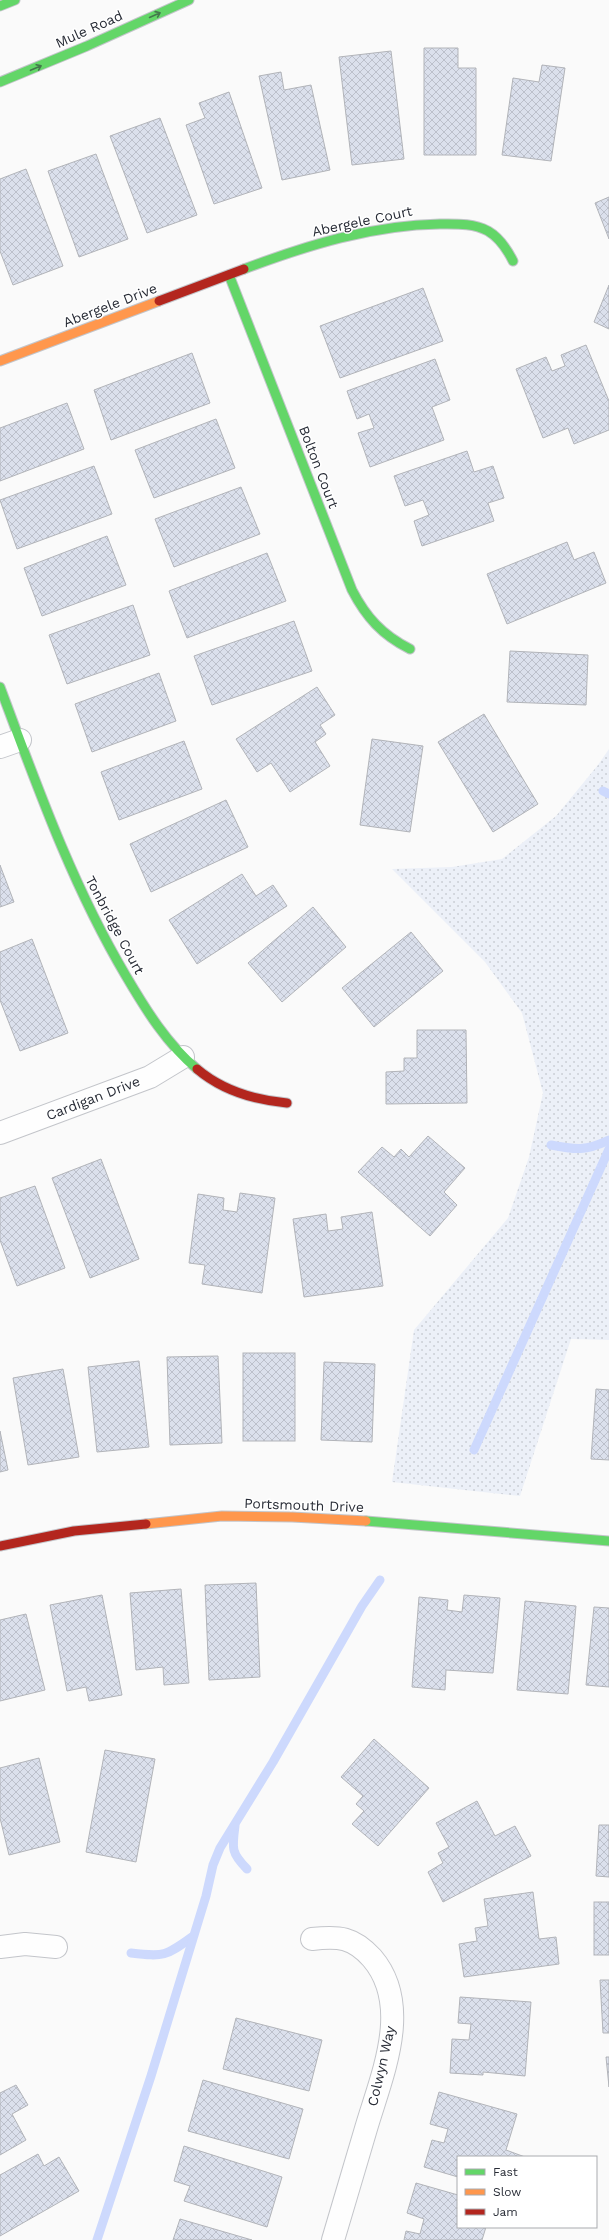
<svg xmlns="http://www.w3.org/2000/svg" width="609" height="2240" font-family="'Work Sans',sans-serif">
	<defs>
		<pattern id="grass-dots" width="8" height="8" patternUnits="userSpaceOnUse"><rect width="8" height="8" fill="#ecf0f8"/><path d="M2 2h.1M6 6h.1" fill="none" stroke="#caced5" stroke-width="1.8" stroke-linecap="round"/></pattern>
		<pattern id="building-cross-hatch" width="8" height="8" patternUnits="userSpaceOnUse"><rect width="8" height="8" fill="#dbe0ec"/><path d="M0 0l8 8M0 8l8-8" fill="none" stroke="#bcc0cb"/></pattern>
	</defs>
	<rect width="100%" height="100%" fill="#fafafa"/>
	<polygon fill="url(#grass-dots)" points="609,749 609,1340 571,1339 520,1496 392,1482 414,1330 508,1218 529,1157 543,1093 522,1013 485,962 392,869 452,867 502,859 556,816 598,765"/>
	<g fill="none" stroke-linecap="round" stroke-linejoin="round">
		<g stroke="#cdd9fd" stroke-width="9">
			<polyline points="603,791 609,794"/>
			<path d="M551,1145C576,1150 586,1151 609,1140"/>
			<polyline points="474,1450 609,1149"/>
			<path d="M235,1826C232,1848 231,1853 247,1869"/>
			<path d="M131,1953C164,1957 166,1956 192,1937"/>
			<polyline points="97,2240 151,2076 206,1896 213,1865 220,1848 273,1762 362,1606 380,1580"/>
		</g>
	</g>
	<g fill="url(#building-cross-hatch)" stroke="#b2b4b9">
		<polygon points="424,48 458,48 458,68 476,68 476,155 424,155"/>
		<polygon points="391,51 404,159 352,165 339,57"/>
		<polygon points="542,65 565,68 551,161 502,155 513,78 539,82"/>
		<polygon points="281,72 284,90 311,85 330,170 282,180 259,76"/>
		<polygon points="229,92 262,188 214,204 186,125 205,118 199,103"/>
		<polygon points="160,118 197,215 147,233 110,136"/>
		<polygon points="96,154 128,239 79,257 48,171"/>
		<polygon points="26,169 63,266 13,285 0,251 0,179"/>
		<polygon points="609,197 609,239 595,203"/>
		<polygon points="609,285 609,329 594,322"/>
		<polygon points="423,288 443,341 340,378 320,326"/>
		<polygon points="586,345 609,401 609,430 574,444 568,428 543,438 516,369 546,357 552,371 565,366 561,355"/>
		<polygon points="192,353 210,403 111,440 94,390"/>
		<polygon points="435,359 450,400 432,407 444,440 370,467 358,433 374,428 369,414 357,419 347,391"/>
		<polygon points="67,403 84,449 0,481 0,428"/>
		<polygon points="216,419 235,468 154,498 135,450"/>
		<polygon points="467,451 474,472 493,466 504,498 488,503 494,521 422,546 414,521 429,515 423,500 405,506 394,476"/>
		<polygon points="94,466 112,514 17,549 0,500"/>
		<polygon points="241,487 260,534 174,567 155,519"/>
		<polygon points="107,536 126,585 42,616 24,568"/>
		<polygon points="567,542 574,560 594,552 606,583 507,624 487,574"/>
		<polygon points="267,553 286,601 187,638 169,591"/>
		<polygon points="133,605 150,655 67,684 49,635"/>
		<polygon points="294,621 312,671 212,705 194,656"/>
		<polygon points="510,651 588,655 586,705 507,702"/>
		<polygon points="159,673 176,721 92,752 75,704"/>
		<polygon points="317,687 335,715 320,725 326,734 315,742 330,766 290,792 271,763 257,772 236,739"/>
		<polygon points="484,714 538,804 493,832 438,742"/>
		<polygon points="372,739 423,746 410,832 360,825"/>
		<polygon points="184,741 202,789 119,820 101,772"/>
		<polygon points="226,800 248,847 151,892 130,844"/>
		<polygon points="0,865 14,902 0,907"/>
		<polygon points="242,874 256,896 273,885 287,906 197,964 169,920"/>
		<polygon points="313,907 346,947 282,1002 248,963"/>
		<polygon points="411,932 443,971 374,1027 342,988"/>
		<polygon points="32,939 68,1033 20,1051 0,1000 0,952"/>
		<polygon points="417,1030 466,1030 467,1103 386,1104 386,1072 404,1071 404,1058 417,1058"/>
		<polygon points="428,1136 465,1168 444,1192 457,1205 430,1236 358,1172 382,1147 394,1157 401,1149 409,1157"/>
		<polygon points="101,1159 139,1259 90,1278 52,1178"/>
		<polygon points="35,1186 65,1268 17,1286 0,1240 0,1198"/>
		<polygon points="240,1193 275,1198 262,1293 202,1284 205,1265 189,1263 198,1194 224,1198 223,1210 237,1212"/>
		<polygon points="372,1212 383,1286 304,1297 293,1219 326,1214 328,1231 343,1229 341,1217"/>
		<rect x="243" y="1353" width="52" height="88"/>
		<polygon points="218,1356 222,1443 170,1445 167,1357"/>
		<polygon points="139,1361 149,1447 97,1452 88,1367"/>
		<polygon points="324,1362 375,1364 372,1442 321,1440"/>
		<polygon points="63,1369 79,1457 28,1465 13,1378"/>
		<polygon points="596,1389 609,1390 609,1460 591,1459"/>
		<polygon points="0,1431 8,1470 0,1472"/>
		<polygon points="256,1583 260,1677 209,1680 205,1585"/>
		<polygon points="181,1589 189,1683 164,1685 163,1667 136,1670 130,1593"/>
		<polygon points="102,1595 122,1695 89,1701 86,1687 67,1691 50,1605"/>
		<polygon points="464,1595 500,1598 493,1673 446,1670 445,1690 412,1687 419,1597 448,1600 447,1610 462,1612"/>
		<polygon points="525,1601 576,1606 568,1694 517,1690"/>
		<polygon points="594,1607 609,1608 609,1687 586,1685"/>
		<polygon points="26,1614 45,1690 0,1701 0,1620"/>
		<polygon points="374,1739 429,1788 378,1846 352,1824 364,1811 356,1804 363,1796 341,1777"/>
		<polygon points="105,1750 155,1759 136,1862 86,1852"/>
		<polygon points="39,1758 60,1842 9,1855 0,1818 0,1768"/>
		<polygon points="477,1801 495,1836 515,1826 531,1856 443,1902 428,1872 443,1863 438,1853 449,1847 436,1823"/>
		<polygon points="599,1825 609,1825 609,1877 596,1876"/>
		<polygon points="533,1892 539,1939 556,1937 559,1964 464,1977 459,1944 477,1941 475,1928 488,1926 484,1899"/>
		<rect x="594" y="1902" width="15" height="53"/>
		<polygon points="600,1980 609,1980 609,2033 603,2033"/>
		<polygon points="460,1997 531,2002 525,2076 483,2072 483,2075 450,2073 452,2039 469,2040 471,2024 458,2023"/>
		<polygon points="236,2018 322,2040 309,2091 223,2069"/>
		<polygon points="606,2057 609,2057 609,2087"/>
		<polygon points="203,2080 303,2109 289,2159 188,2131"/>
		<polygon points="16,2085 28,2105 12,2114 26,2140 0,2155 0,2093"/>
		<polygon points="439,2092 517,2114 506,2150 525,2157 458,2157 458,2177 424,2167 432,2140 444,2143 448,2129 430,2124"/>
		<polygon points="184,2146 282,2177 267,2227 184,2201 190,2186 174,2181"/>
		<polygon points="38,2154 44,2166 59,2157 79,2191 0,2236 0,2175"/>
		<polygon points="416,2183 458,2195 458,2227 486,2227 482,2240 404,2240 406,2231 420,2234 424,2219 407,2213"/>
		<polygon points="180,2219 252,2240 173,2240"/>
	</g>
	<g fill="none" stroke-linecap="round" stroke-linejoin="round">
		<defs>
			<g id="street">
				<polyline points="0,747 20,740"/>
				<polyline points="0,1133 150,1077 183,1057"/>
				<path d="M312,1939C339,1936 353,1937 372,1958C414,2007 380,2079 365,2132C354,2168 344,2204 333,2240"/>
				<polyline points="0,1947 25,1944 56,1947"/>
			</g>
			<g id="fast">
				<polyline points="0,6 15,0"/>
				<polyline points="0,82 87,46 189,0"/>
				<path d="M244,269C308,245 372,225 440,224C456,224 473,223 488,231C500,238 507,249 513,261"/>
				<path d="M229,275L352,590C366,617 382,635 410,649"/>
				<path d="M0,687C37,786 72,885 126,976C146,1010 167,1044 197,1069"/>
				<polyline points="366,1521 609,1541"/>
			</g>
			<g id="slow">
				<polyline points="0,361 159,301"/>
				<polyline points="146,1524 222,1516 292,1517 366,1521"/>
			</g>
			<g id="jam">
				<polyline points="159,301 244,269"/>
				<path d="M197,1069C223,1091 254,1100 287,1103"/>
				<polyline points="0,1546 74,1531 146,1524"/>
			</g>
		</defs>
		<use href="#street" stroke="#c3c5ca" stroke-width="24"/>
		<use href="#fast" stroke="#c3c5ca" stroke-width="11"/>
		<use href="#slow" stroke="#c3c5ca" stroke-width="11"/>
		<use href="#jam" stroke="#c3c5ca" stroke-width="11"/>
		<use href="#street" stroke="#fefefe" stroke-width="22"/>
		<use href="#fast" stroke="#63d668" stroke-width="9"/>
		<use href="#slow" stroke="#ff974d" stroke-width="9"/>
		<use href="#jam" stroke="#b3261e" stroke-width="9"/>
	</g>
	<defs><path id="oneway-shaft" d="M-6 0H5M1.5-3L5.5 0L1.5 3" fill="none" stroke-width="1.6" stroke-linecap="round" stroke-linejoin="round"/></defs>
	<g stroke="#43784c">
		<use href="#oneway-shaft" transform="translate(155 15) rotate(-24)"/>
		<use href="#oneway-shaft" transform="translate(36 68) rotate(-23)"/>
	</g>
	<g text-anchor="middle" stroke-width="3" stroke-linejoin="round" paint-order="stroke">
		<g font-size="14" fill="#282c36" stroke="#fff">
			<text transform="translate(89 29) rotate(-24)" y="5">Mule Road</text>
			<text transform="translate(362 221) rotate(-12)" y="5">Abergele Court</text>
			<text transform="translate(110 305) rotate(-21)" y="5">Abergele Drive</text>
			<text transform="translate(319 467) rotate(69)" y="5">Bolton Court</text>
			<text transform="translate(115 925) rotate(62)" y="5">Tonbridge Court</text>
			<text transform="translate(93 1098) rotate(-21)" y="5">Cardigan Drive</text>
			<text transform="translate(304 1505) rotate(2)" y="5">Portsmouth Drive</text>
			<text transform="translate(381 2066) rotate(-77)" y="5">Colwyn Way</text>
		</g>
	</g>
	<rect x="457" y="2156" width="140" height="72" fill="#ffffff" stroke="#a9abaf"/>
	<rect x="465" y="2169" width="20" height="6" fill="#63d668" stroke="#a9abaf"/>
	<text x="493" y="2176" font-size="12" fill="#282c36">Fast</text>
	<rect x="465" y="2189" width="20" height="6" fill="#ff974d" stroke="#a9abaf"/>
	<text x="493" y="2196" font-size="12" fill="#282c36">Slow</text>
	<rect x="465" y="2209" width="20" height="6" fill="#b3261e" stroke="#a9abaf"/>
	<text x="493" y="2216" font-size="12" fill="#282c36">Jam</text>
</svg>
